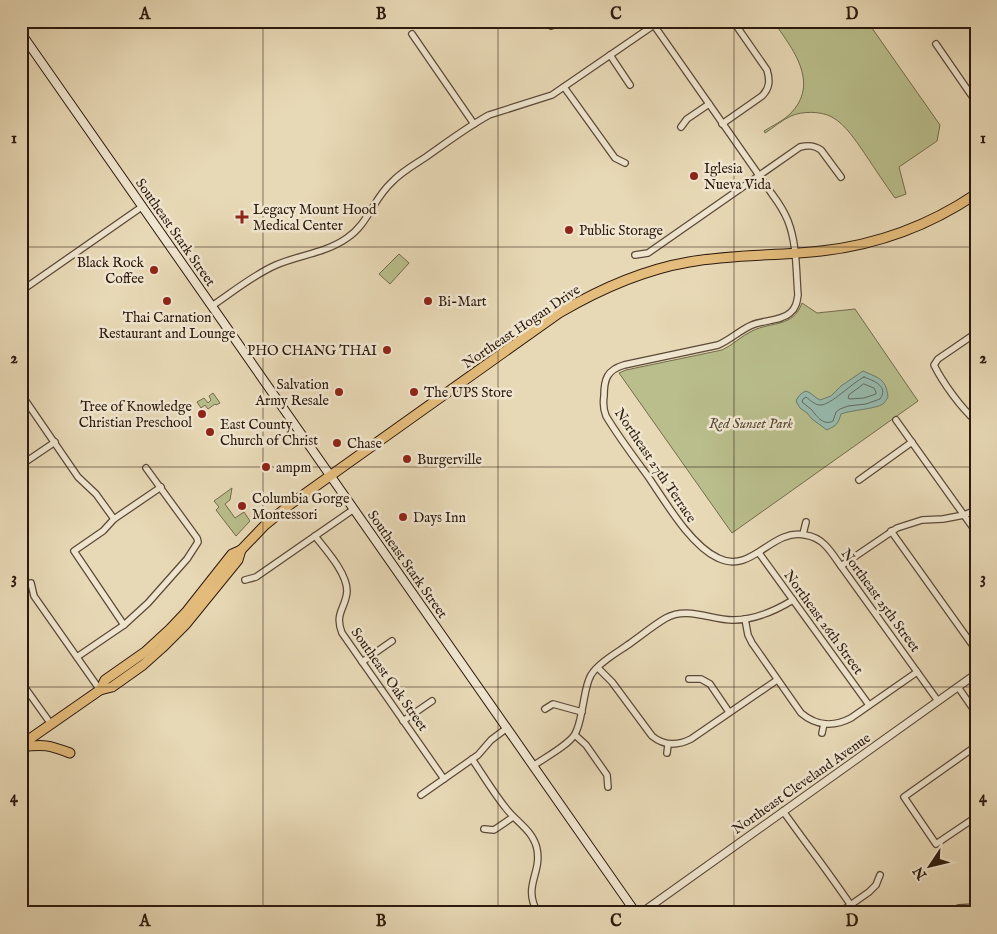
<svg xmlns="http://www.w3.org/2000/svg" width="997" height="934" font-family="'IM FELL English',serif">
	<rect width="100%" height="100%" fill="#e8d9b6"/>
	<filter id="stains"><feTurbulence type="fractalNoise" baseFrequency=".004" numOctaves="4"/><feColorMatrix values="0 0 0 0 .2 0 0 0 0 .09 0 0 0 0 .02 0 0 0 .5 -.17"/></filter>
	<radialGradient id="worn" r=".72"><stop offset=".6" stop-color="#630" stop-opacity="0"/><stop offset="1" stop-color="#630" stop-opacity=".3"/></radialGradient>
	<g fill="#b9be8c" stroke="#726c4d">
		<path d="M773,21H867L940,125L937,141L899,167L906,194L895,198C885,184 875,169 865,154C856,141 846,125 832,117C821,111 802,111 791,116C782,120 773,128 765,133L764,131C772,126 783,121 790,114C821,83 792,48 773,21Z"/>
		<polygon points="399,254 409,263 390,284 379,274"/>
		<path d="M802,303L817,313L855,309L918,401L732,533L619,373L626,370L722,350C733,345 741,336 752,331C772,321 793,328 802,303Z"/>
		<polygon points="213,393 220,403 216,405 215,404 208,409 205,405 201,408 197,402 204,398 208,403 211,400 209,396"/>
		<polygon points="232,488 230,500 225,504 235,518 244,512 250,521 236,536 216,510 219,507 214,501"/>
	</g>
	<path fill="#97baae" stroke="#6c7a6e" d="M863,371C878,378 886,378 888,397C887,399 885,402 883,404C876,409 851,410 841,414C838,424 837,425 827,430L812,419L807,413L800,408L796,401C798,396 801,393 806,391C812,393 814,397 820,400L831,396L841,386Z"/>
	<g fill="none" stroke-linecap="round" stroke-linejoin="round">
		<g stroke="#626a5e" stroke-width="1">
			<path d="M864,377C874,381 889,386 880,399L866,404L848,406L840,409L836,412L833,421C824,426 817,417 812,410C809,407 805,405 802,402L803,399L806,397C810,400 815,405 820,405C830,406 853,382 864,377Z"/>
			<polygon points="864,384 874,388 876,392 876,394 864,398 850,399 848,398 849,395"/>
		</g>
		<defs>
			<g id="minor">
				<polyline points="545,21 551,26 557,24 561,21"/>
				<path d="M651,21L772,194C778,202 784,211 788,221C797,244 796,271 798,295C797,302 796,308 790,313C781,321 764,320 752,325C740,330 730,340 718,345L624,365C607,370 604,379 604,396C603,403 603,409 606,416C618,436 633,456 647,475C665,501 690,545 718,558C752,575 771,528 805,535C812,536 820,540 825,545C831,551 836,559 841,566L938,701"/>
				<polyline points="412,34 474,124"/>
				<polyline points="936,44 976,102"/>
				<polyline points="610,55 630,85"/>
				<polyline points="564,87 615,158 625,163"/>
				<path d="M722,124L762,96C770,88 770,80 767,70L733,21"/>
				<polyline points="681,127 687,119 709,104"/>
				<polyline points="970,198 976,207"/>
				<path d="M635,255L648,253L800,147C808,145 814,145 821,150L841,177"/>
				<polyline points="21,291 143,206"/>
				<path d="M212,306C233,292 253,275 276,265C299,255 326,253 347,238C369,223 373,199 392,182C401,172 414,165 426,157C446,143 467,127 489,115L552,95L654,25"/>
				<path d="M976,333L938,359L934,365C943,383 961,408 976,421"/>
				<polyline points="21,394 78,477 96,494 114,519"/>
				<polyline points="896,420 976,532"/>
				<polyline points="21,465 55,442"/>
				<polyline points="859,480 912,442"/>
				<polyline points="891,531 976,650"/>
				<polyline points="803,534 806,522"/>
				<path d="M315,536C326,550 347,573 347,591C346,608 334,613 342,633L444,779"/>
				<polyline points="759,553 869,705"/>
				<polyline points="841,566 897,528 922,520 943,519 964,515 976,510"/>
				<polyline points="245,580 256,577 354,509"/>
				<polyline points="31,583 34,596 100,690"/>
				<path d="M745,619L748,635L752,643L801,713C816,726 834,727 851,718L917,672"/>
				<polyline points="124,625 74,551 103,531 114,519 161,487"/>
				<polyline points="77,657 124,625 148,603 187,559 198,542 197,538 146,468"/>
				<polyline points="362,662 392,641"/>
				<path d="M598,668L612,682L652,736C664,746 677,746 691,739L777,680"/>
				<polyline points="689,679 701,679 710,684 729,712"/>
				<polyline points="21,682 51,724"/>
				<polyline points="958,687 976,713"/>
				<polyline points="545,709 553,704 582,712"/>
				<polyline points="403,721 432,701"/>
				<polyline points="822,733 824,724"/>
				<polyline points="575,735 586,745 607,775 608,787"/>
				<polyline points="976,746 904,797 936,844 976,817"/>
				<polyline points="667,753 668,745"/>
				<path d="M472,759C483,775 493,792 505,807C516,822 533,830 537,849C542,874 522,886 538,913"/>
				<path d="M533,766C544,758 569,745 575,734C580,725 581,714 583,705C585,695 586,684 591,675C599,662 620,651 632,642C643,634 654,625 666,618C687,606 711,620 733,620C755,620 775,611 793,600"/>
				<polyline points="421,795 478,755 491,740 507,728"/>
				<path d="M783,811C807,845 833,878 856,913"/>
				<polyline points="484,829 494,830 513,817"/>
				<polyline points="839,913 869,892 876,885 880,875"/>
				<polyline points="944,913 959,908 976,907"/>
			</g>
			<polyline id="tertiary" points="641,913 976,674"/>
			<polyline id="secondary" points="21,33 636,913"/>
			<g id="trunk">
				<path d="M100,690L105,680L145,652L170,629L187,611L232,554L241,550L265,525L292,503L559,313C600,289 642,270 689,262C732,254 777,256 821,251C876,245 930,225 976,194"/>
				<polyline points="21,745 100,690 112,687 143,665 162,648 186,624 238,560 241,550"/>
				<path d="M21,747C44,744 49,745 70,753"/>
			</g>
		</defs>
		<use href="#minor" stroke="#5b4938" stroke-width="8"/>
		<use href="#tertiary" stroke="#5b4938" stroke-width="9"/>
		<use href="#secondary" stroke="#2c190e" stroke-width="10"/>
		<use href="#trunk" stroke="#2c190e" stroke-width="11"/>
		<use href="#minor" stroke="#f0e6d0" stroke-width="5.5"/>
		<use href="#tertiary" stroke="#f0e6d0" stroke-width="7"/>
		<use href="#secondary" stroke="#f0e6d0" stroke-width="8"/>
		<use href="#trunk" stroke="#e4bc7b" stroke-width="9"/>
	</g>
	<path fill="none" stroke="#2c190e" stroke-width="1" stroke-opacity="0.55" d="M263,21V913M498,21V913M734,21V913M21,247H976M21,467H976M21,687H976"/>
	<g fill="#8f2418" stroke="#f0e6d0" stroke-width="2">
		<circle cx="694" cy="176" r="5"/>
		<path d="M239.5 209.5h5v5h5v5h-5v5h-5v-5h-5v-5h5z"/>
		<circle cx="569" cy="230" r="5"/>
		<circle cx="154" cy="270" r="5"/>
		<circle cx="167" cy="301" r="5"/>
		<circle cx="428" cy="301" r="5"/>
		<circle cx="387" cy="350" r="5"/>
		<circle cx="339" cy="392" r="5"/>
		<circle cx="414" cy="392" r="5"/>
		<circle cx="202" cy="414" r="5"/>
		<circle cx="210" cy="432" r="5"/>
		<circle cx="337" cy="443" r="5"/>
		<circle cx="407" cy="459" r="5"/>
		<circle cx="266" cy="467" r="5"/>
		<circle cx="242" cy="506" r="5"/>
		<circle cx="403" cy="517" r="5"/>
	</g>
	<g text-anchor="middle" stroke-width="5" stroke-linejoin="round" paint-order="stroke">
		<g font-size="14" fill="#2c190e" stroke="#f0e6d0" text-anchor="start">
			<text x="704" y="173">Iglesia<tspan x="704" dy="16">Nueva Vida</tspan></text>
			<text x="253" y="214">Legacy Mount Hood<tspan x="253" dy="16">Medical Center</tspan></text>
			<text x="579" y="235">Public Storage</text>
			<text x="144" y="267" text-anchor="end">Black Rock<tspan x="144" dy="16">Coffee</tspan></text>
			<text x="438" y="306">Bi-Mart</text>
			<text x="167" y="322" text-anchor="middle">Thai Carnation<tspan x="167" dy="16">Restaurant and Lounge</tspan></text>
			<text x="377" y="355" text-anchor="end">PHO CHANG THAI</text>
			<text x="329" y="389" text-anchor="end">Salvation<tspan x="329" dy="16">Army Resale</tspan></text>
			<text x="424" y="397">The UPS Store</text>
			<text x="192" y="411" text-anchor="end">Tree of Knowledge<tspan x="192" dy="16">Christian Preschool</tspan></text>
			<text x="220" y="429">East County<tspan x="220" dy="16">Church of Christ</tspan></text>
			<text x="347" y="448">Chase</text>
			<text x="417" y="464">Burgerville</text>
			<text x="276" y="472">ampm</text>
			<text x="252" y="503">Columbia Gorge<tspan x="252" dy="16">Montessori</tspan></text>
			<text x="413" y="522">Days Inn</text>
		</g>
		<g font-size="14" fill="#2c190e" stroke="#f0e6d0">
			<text transform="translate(176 232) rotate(55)" y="5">Southeast Stark Street</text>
			<text transform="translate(521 326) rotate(-34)" y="5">Northeast Hogan Drive</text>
			<text transform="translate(656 465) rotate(56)" y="5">Northeast 27th Terrace</text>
			<text transform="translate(408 564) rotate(55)" y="5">Southeast Stark Street</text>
			<text transform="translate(881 600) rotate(54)" y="5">Northeast 25th Street</text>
			<text transform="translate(824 622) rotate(54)" y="5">Northeast 26th Street</text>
			<text transform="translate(390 679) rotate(55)" y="5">Southeast Oak Street</text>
			<text transform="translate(801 783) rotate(-35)" y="5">Northeast Cleveland Avenue</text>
		</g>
		<g font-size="14" font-style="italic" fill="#564b34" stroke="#f0e6d0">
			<text x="751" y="428">Red Sunset Park</text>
		</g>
	</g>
	<rect width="997" height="934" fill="none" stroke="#e8d9b6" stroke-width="55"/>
	<g transform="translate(930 866) rotate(235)" stroke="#f0e6d0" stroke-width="4" paint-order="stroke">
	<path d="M0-4L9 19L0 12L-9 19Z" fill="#2c190e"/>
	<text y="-8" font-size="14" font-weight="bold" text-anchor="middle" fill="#2c190e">N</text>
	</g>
	<rect x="28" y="28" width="942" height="878" fill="none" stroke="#2c190e" stroke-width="2"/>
	<g font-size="16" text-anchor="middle" font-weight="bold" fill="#2c190e">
		<text x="145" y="19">A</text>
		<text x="381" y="19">B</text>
		<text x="616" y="19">C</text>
		<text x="852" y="19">D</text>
		<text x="14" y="143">1</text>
		<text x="983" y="143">1</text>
		<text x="14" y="363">2</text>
		<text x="983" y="363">2</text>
		<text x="14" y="583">3</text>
		<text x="983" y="583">3</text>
		<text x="14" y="802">4</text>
		<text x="983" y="802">4</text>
		<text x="145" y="926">A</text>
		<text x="381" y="926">B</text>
		<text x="616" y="926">C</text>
		<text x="852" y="926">D</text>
	</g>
	<rect width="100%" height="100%" filter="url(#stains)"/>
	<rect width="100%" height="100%" fill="url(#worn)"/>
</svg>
